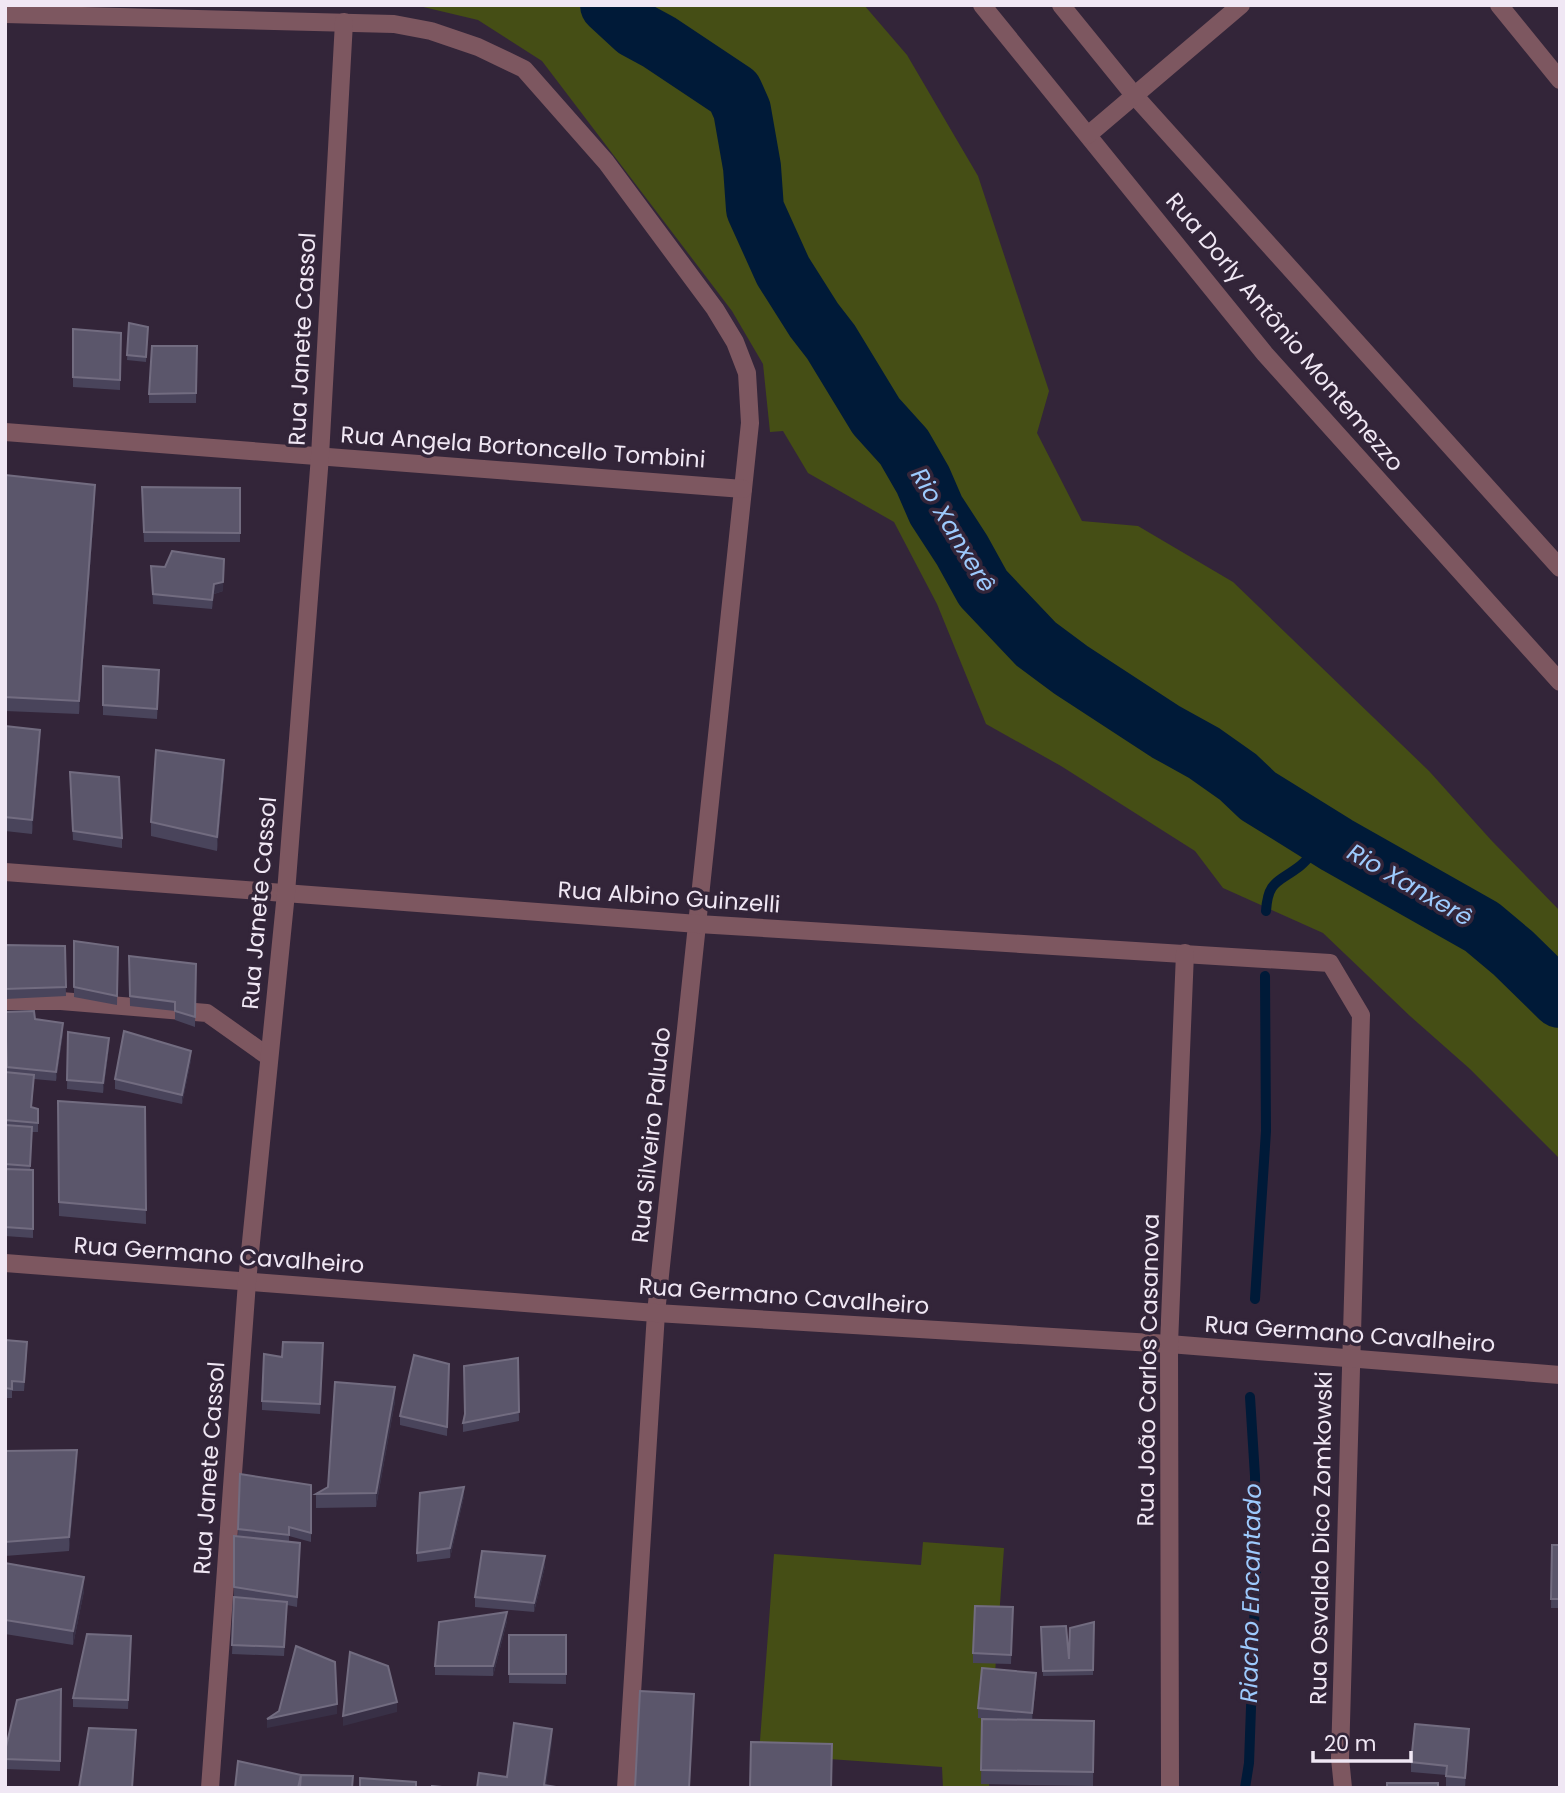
<svg xmlns="http://www.w3.org/2000/svg" width="1565" height="1793" font-family="Poppins,sans-serif">
	<rect width="100%" height="100%" fill="#332539"/>
	<g fill="#454e15">
		<polygon points="415,5 864,5 907,55 978,176 1049,391 1037,433 1082,521 1138,526 1233,582 1429,771 1491,840 1560,911 1560,1159 1470,1069 1410,1016 1323,933 1223,888 1195,851 1061,766 986,724 937,604 894,522 808,473 783,431 770,432 763,364 732,311 542,61 478,20"/>
		<polygon points="923,1542 1004,1548 990,1743 989,1788 943,1788 942,1767 759,1754 774,1554 921,1565"/>
	</g>
	<g fill="none" stroke-linecap="round" stroke-linejoin="round">
		<g stroke="#001a38" stroke-width="10">
			<path d="M1266,911C1268,880 1278,883 1300,866C1309,859 1317,847 1326,837"/>
			<polyline points="1255,1299 1266,1131 1265,976"/>
			<polyline points="1245,1788 1249,1763 1256,1569 1255,1476 1250,1397"/>
		</g>
		<polyline stroke="#001a38" stroke-width="58" points="609,5 635,29 659,42 734,92 742,110 752,167 755,209 783,271 814,320 831,342 876,416 904,447 923,480 936,510 962,550 983,588 1036,644 1071,670 1166,732 1204,753 1238,777 1258,796 1337,845 1482,927 1513,953 1560,999"/>
		<g stroke="#7d5760" stroke-width="18">
			<polyline points="982,5 1265,354 1560,682"/>
			<polyline points="1061,5 1134,95 1560,568"/>
			<polyline points="1499,5 1560,80"/>
			<polyline points="5,14 394,24 431,31 478,47 524,69 606,162 715,309 735,342 747,373 750,423 656,1313 626,1788"/>
			<polyline points="1088,135 1241,5"/>
			<polyline points="5,432 743,489"/>
			<polyline points="5,872 698,924 1330,963 1361,1015 1340,1758 1343,1788"/>
			<polyline points="5,1001 61,1001 207,1013 269,1057"/>
			<polyline points="5,1263 656,1313 1169,1344 1560,1375"/>
			<polyline points="210,1788 247,1282 286,893 320,456 344,22"/>
			<polyline points="1170,1788 1169,1344 1185,953"/>
		</g>
	</g>
	<g fill="#49445b">
		<polygon points="129,323 148,331 146,362 127,360"/>
		<polygon points="73,329 121,333 120,390 73,387"/>
		<polygon points="197,346 196,403 149,403 149,394"/>
		<polygon points="5,475 95,499 79,714 5,711"/>
		<polygon points="240,488 240,542 144,542 142,496"/>
		<polygon points="151,566 223,591 214,594 212,609 153,604"/>
		<polygon points="103,666 159,679 157,719 103,715"/>
		<polygon points="5,726 40,744 32,834 5,831"/>
		<polygon points="224,774 217,851 151,836 151,822"/>
		<polygon points="70,781 122,838 122,848 73,840"/>
		<polygon points="74,941 118,947 117,1005 74,997"/>
		<polygon points="5,945 65,946 66,996 5,999"/>
		<polygon points="129,956 196,964 195,1027 175,1020 175,1011 130,1006"/>
		<polygon points="35,1019 63,1033 56,1081 34,1079 32,1107 38,1109 38,1132 32,1132 30,1170 33,1170 33,1238 5,1236 5,1072 7,1073 5,1031"/>
		<polygon points="68,1032 109,1047 103,1093 67,1089"/>
		<polygon points="191,1060 182,1104 115,1089 115,1079"/>
		<polygon points="58,1101 145,1107 146,1224 59,1216"/>
		<polygon points="5,1340 27,1351 24,1391 12,1391 12,1398 5,1398"/>
		<polygon points="323,1352 320,1414 262,1410 262,1401 282,1357"/>
		<polygon points="518,1358 519,1421 463,1432 463,1423 465,1414"/>
		<polygon points="449,1364 447,1436 400,1425 400,1416"/>
		<polygon points="395,1401 376,1507 316,1508 316,1494 328,1487"/>
		<polygon points="5,1451 77,1464 69,1551 5,1556"/>
		<polygon points="240,1474 311,1485 311,1542 289,1536 289,1542 300,1552 297,1607 287,1605 284,1656 232,1654 234,1596 234,1536 238,1537"/>
		<polygon points="464,1496 450,1558 417,1562 417,1553"/>
		<polygon points="1552,1545 1560,1545 1560,1608 1551,1608"/>
		<polygon points="5,1563 84,1591 73,1645 5,1634"/>
		<polygon points="545,1566 534,1612 475,1607 475,1597"/>
		<polygon points="1013,1607 1011,1664 973,1663 973,1653"/>
		<polygon points="507,1621 493,1676 435,1675 435,1666"/>
		<polygon points="1094,1622 1093,1675 1043,1676 1041,1627 1069,1659"/>
		<polygon points="509,1635 566,1635 566,1684 509,1683"/>
		<polygon points="131,1646 128,1709 73,1707 73,1698"/>
		<polygon points="1036,1683 1032,1720 1094,1721 1093,1786 981,1784 982,1719 990,1719 978,1718 978,1708"/>
		<polygon points="61,1689 60,1771 5,1769 5,1751"/>
		<polygon points="1469,1738 1465,1788 1446,1786 1446,1775 1411,1772 1411,1762"/>
	</g>
	<g fill="#383046">
		<polygon points="95,485 95,499 79,714 79,701"/>
		<polygon points="224,559 223,591 214,594 212,609 214,584"/>
		<polygon points="40,730 40,744 32,834 32,820"/>
		<polygon points="224,760 224,774 217,851 217,837"/>
		<polygon points="63,1023 63,1033 56,1081 56,1072"/>
		<polygon points="109,1038 109,1047 103,1093 103,1083"/>
		<polygon points="191,1051 191,1060 182,1104 182,1095"/>
		<polygon points="395,1387 395,1401 376,1507 376,1493"/>
		<polygon points="77,1450 77,1464 69,1551 69,1537"/>
		<polygon points="464,1487 464,1496 450,1558 450,1548"/>
		<polygon points="545,1556 545,1566 534,1612 534,1603"/>
		<polygon points="84,1577 84,1591 73,1645 73,1631"/>
		<polygon points="507,1612 507,1621 493,1676 493,1666"/>
		<polygon points="1036,1673 1036,1683 1032,1723 1032,1713"/>
		<polygon points="397,1702 397,1712 343,1726 343,1716"/>
		<polygon points="337,1704 337,1714 267,1728 267,1719"/>
		<polygon points="552,1729 552,1743 546,1788 544,1788"/>
		<polygon points="1469,1729 1469,1738 1465,1788 1465,1778"/>
		<polygon points="136,1730 136,1744 133,1788 132,1788"/>
	</g>
	<g fill="#5b566b" stroke="#726c80" stroke-width="2">
		<polygon points="129,323 148,327 146,357 127,355"/>
		<polygon points="73,329 121,333 120,380 73,377"/>
		<polygon points="152,346 197,346 196,393 149,394"/>
		<polygon points="5,475 95,485 79,701 5,697"/>
		<polygon points="142,487 240,488 240,533 144,532"/>
		<polygon points="172,551 224,559 223,582 214,584 212,600 153,594 151,566 165,567"/>
		<polygon points="103,666 159,670 157,709 103,705"/>
		<polygon points="5,726 40,730 32,820 5,817"/>
		<polygon points="156,750 224,760 217,837 151,822"/>
		<polygon points="70,772 119,777 122,838 73,831"/>
		<polygon points="74,941 118,947 117,996 74,987"/>
		<polygon points="5,945 65,946 66,987 5,989"/>
		<polygon points="129,956 196,964 195,1017 175,1011 175,1002 130,996"/>
		<polygon points="34,1011 35,1019 63,1023 56,1072 7,1067 5,1012"/>
		<polygon points="124,1031 191,1051 182,1095 115,1079"/>
		<polygon points="68,1032 109,1038 103,1083 67,1080"/>
		<polygon points="5,1072 34,1075 31,1107 38,1109 38,1123 5,1120"/>
		<polygon points="58,1101 145,1107 146,1210 59,1202"/>
		<polygon points="5,1125 32,1127 30,1166 5,1164"/>
		<polygon points="5,1169 33,1170 33,1229 5,1227"/>
		<polygon points="5,1340 27,1342 24,1382 12,1381 12,1389 5,1388"/>
		<polygon points="283,1342 323,1343 320,1404 262,1401 264,1354 282,1357"/>
		<polygon points="414,1355 449,1364 447,1427 400,1416"/>
		<polygon points="518,1358 519,1412 463,1423 465,1414 464,1366"/>
		<polygon points="335,1382 395,1387 376,1493 316,1494 328,1487"/>
		<polygon points="77,1450 69,1537 5,1542 5,1451"/>
		<polygon points="240,1474 311,1485 311,1533 289,1527 289,1535 238,1529"/>
		<polygon points="464,1487 450,1548 417,1553 420,1493"/>
		<polygon points="234,1536 300,1543 297,1597 234,1587"/>
		<polygon points="1552,1545 1560,1545 1560,1599 1551,1599"/>
		<polygon points="482,1551 545,1556 534,1603 475,1597"/>
		<polygon points="5,1563 84,1577 73,1631 5,1620"/>
		<polygon points="234,1597 287,1602 284,1647 232,1645"/>
		<polygon points="975,1606 1013,1607 1011,1655 973,1653"/>
		<polygon points="507,1612 493,1666 435,1666 439,1622"/>
		<polygon points="1094,1622 1093,1670 1043,1671 1041,1627 1066,1626 1069,1659 1070,1628"/>
		<polygon points="87,1634 131,1636 128,1700 73,1698"/>
		<rect x="509" y="1635" width="57" height="39"/>
		<polygon points="296,1646 335,1662 337,1704 267,1719 279,1711"/>
		<polygon points="350,1652 388,1666 397,1702 343,1716"/>
		<polygon points="982,1668 1036,1673 1032,1713 978,1708"/>
		<polygon points="61,1689 60,1761 5,1759 5,1751 17,1700"/>
		<polygon points="640,1691 694,1694 689,1788 635,1788"/>
		<polygon points="982,1719 1094,1721 1093,1772 981,1770"/>
		<polygon points="514,1723 552,1729 544,1785 562,1788 477,1788 479,1773 507,1777"/>
		<polygon points="1415,1724 1469,1729 1465,1778 1446,1776 1447,1766 1411,1762"/>
		<polygon points="89,1728 136,1730 132,1788 79,1788"/>
		<polygon points="751,1742 832,1744 831,1788 750,1788"/>
		<polygon points="238,1761 301,1775 298,1788 235,1788"/>
		<polygon points="301,1775 353,1776 352,1788 300,1788"/>
		<polygon points="360,1778 416,1782 416,1788 360,1788"/>
		<rect x="1387" y="1783" width="51" height="5"/>
		<polygon points="432,1786 452,1788 432,1788"/>
	</g>
	<g text-anchor="middle" stroke-width="7" stroke-linejoin="round" paint-order="stroke">
		<g font-size="23" fill="#f0e7f4" stroke="#332539">
			<text transform="translate(1285 332) rotate(50)" y="8">Rua Dorly Antônio Montemezzo</text>
			<text transform="translate(302 339) rotate(-87)" y="8">Rua Janete Cassol</text>
			<text transform="translate(523 447) rotate(4)" y="8">Rua Angela Bortoncello Tombini</text>
			<text transform="translate(669 897) rotate(4)" y="8">Rua Albino Guinzelli</text>
			<text transform="translate(259 903) rotate(-85)" y="8">Rua Janete Cassol</text>
			<text transform="translate(651 1135) rotate(-84)" y="8">Rua Silveiro Paludo</text>
			<text transform="translate(219 1255) rotate(4)" y="8">Rua Germano Cavalheiro</text>
			<text transform="translate(784 1296) rotate(4)" y="8">Rua Germano Cavalheiro</text>
			<text transform="translate(1350 1334) rotate(4)" y="8">Rua Germano Cavalheiro</text>
			<text transform="translate(1148 1370) rotate(-89)" y="8">Rua João Carlos Casanova</text>
			<text transform="translate(209 1468) rotate(-86)" y="8">Rua Janete Cassol</text>
			<text transform="translate(1321 1538) rotate(-89)" y="8">Rua Osvaldo Dico Zomkowski</text>
		</g>
		<g font-size="24" font-style="italic" fill="#9dcafd" stroke="#332539">
			<text transform="translate(953 530) rotate(59)" y="8">Rio Xanxerê</text>
			<text transform="translate(1410 885) rotate(30)" y="8">Rio Xanxerê</text>
			<text transform="translate(1251 1593) rotate(-89)" y="8">Riacho Encantado</text>
		</g>
	</g>
	<rect width="1565" height="1793" fill="none" stroke="#f0e7f4" stroke-width="14"/>
	<path d="M1313 1751v10h98v-10" fill="none" stroke="#f0e7f4" stroke-width="3.5"/>
	<text x="1324" y="1751" font-size="21" fill="#f0e7f4" stroke="#332539" stroke-width="5" paint-order="stroke">20 m</text>
</svg>
